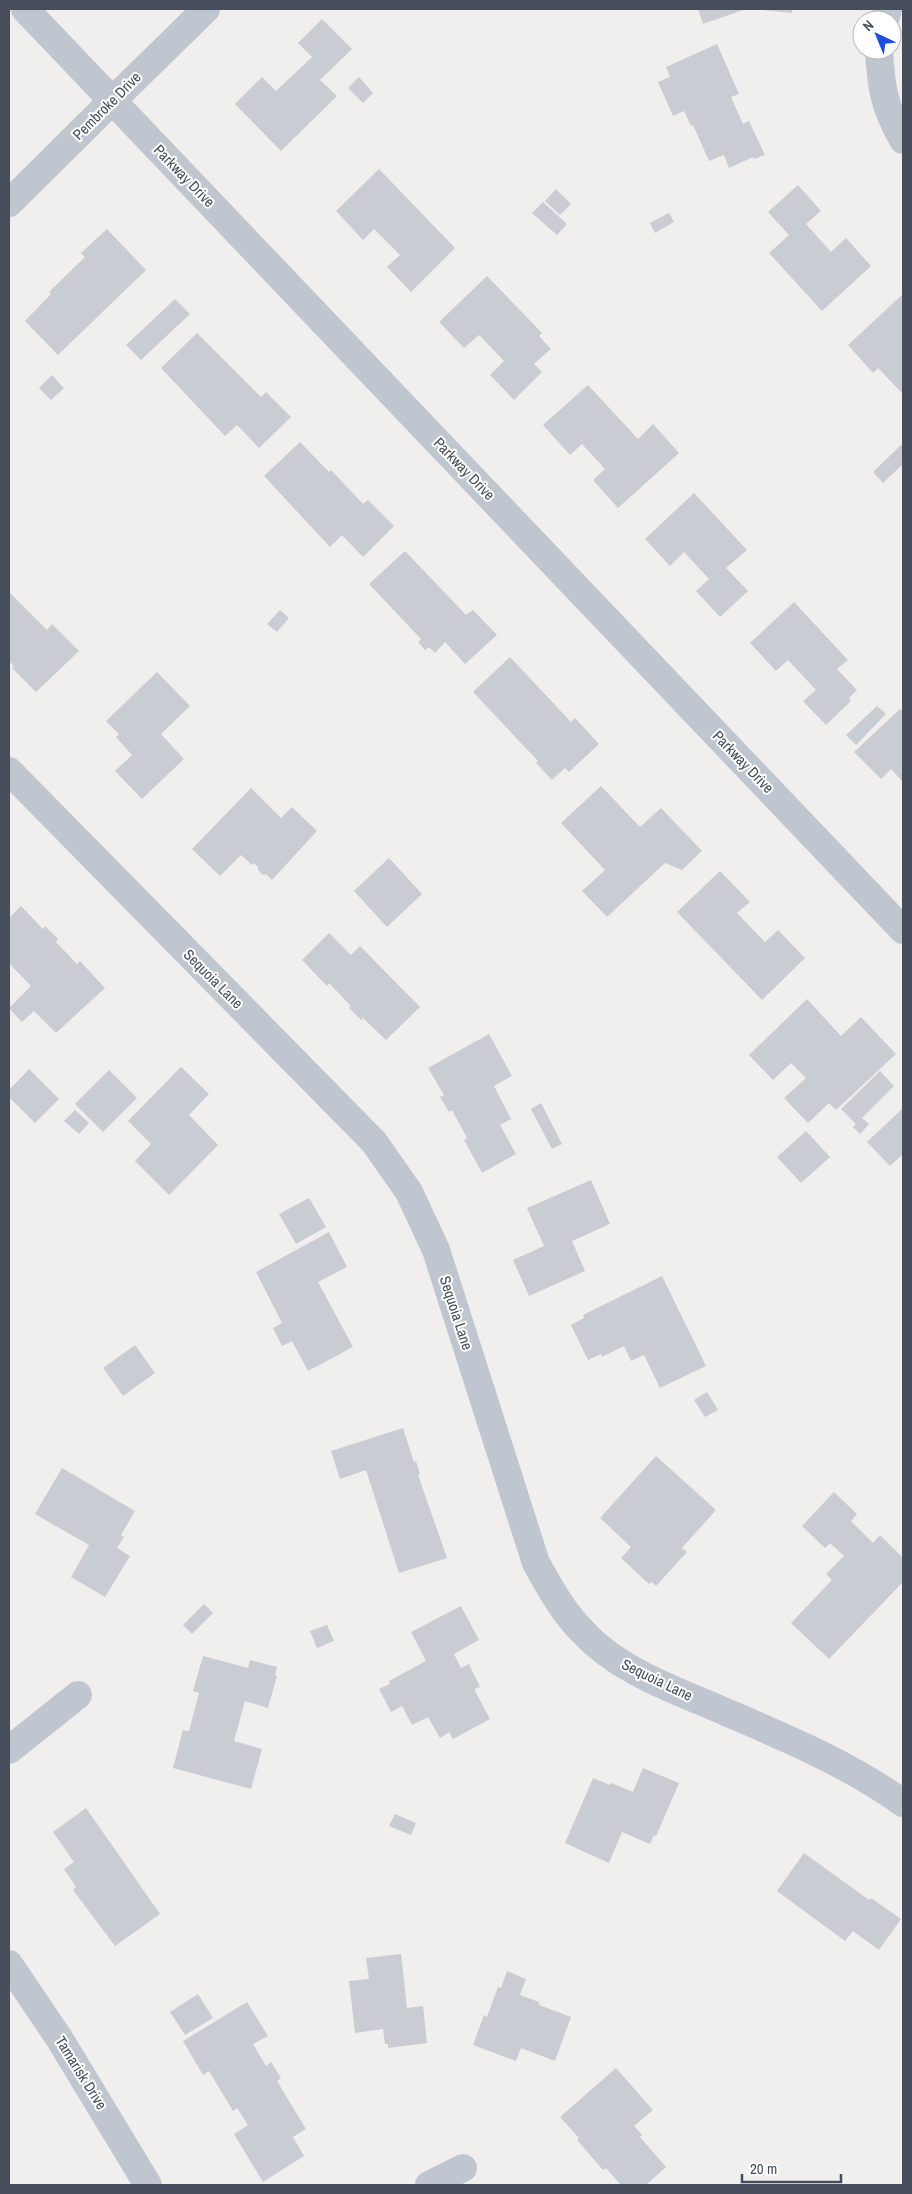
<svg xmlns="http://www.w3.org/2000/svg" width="912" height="2194" font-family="'Archivo Narrow',sans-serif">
	<rect width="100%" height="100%" fill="#f1eeee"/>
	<g fill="#caccd4">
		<polygon points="698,9 746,9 703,24"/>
		<polygon points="752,9 792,9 792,13"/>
		<polygon points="322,19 352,49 320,80 337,96 281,151 235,104 262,77 276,91 312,57 298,43"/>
		<polygon points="717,44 739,94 731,97 743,124 749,121 765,155 754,159 753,157 729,168 724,155 709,161 693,125 691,126 684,111 673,116 658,82 670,77 666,67"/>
		<polygon points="359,77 373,93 363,103 348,88"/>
		<polygon points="379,169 455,248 411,292 387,267 400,255 374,229 363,240 336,211"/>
		<polygon points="798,185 821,211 806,224 831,252 846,238 871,266 822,311 769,253 789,235 768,212"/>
		<polygon points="556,189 571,204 560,215 545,201"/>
		<polygon points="543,202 567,224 557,235 532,213"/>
		<polygon points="669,213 674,222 655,233 650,223"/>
		<polygon points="107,229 146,270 58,355 25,321 51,294 49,292 85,257 81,253"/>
		<polygon points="487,276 542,333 539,336 551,349 534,364 542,372 514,400 490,375 504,361 479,335 464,348 439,322"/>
		<polygon points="903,294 903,394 878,368 873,373 848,345"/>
		<polygon points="175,299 190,314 141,360 126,345"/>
		<polygon points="197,333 261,397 266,392 291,417 259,448 237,425 225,436 161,368"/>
		<polygon points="52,375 64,388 51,400 39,388"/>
		<polygon points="588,385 638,439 653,424 679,453 618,508 593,480 605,469 582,444 570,455 543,425"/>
		<polygon points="300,442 329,472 331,470 363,504 368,500 394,526 363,557 342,535 330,547 264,476"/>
		<polygon points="901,445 903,448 903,464 883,483 873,472"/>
		<polygon points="694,493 747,550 726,568 748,591 720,617 696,591 709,579 684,552 670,566 645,539"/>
		<polygon points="405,551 466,615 473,610 497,635 465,664 445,642 435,653 429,647 425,650 418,642 421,639 369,584"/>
		<polygon points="9,592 47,630 52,624 79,651 36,692 12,668 14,666 9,661"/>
		<polygon points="794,602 848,660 837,669 857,690 849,698 851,701 826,725 803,701 816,690 788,660 776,671 750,643"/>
		<polygon points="280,610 289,618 277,632 267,624"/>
		<polygon points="510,657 571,722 575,718 599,744 569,772 565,768 552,780 536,763 538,761 473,692"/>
		<polygon points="157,672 190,706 161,734 184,759 142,799 115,771 132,755 116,737 119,734 106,721"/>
		<polygon points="877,706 886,714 856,745 846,735"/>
		<polygon points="900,709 903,712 903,782 891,769 881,779 854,752"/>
		<polygon points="601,786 640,827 661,808 702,851 682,870 665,863 607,917 582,891 605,870 561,823"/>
		<polygon points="251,788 281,818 292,807 317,831 272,880 266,874 263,875 258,870 258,867 254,863 252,865 241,855 220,876 192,849"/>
		<polygon points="389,858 422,894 387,927 354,891"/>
		<polygon points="720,871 750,902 737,913 765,942 778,930 805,958 762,1000 677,912"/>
		<polygon points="21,906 43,929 45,926 58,939 56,942 77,964 80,961 105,988 56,1033 34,1011 22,1022 9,1008 31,986 9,963 9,918"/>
		<polygon points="329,933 351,955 360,946 420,1007 386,1040 363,1018 361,1020 349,1008 351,1006 329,983 327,986 302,960"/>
		<polygon points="807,999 841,1036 861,1017 896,1054 836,1110 829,1103 808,1123 784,1098 806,1078 791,1063 773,1080 749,1055"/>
		<polygon points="489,1034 512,1076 494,1086 511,1119 500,1125 516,1154 482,1173 464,1140 467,1138 452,1110 449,1112 440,1097 444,1095 428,1068"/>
		<polygon points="181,1067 209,1094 189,1115 218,1145 169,1195 135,1161 151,1144 128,1121"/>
		<polygon points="29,1069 59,1099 35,1123 9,1097 9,1090"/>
		<polygon points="109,1070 137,1098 103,1132 75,1104"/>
		<polygon points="880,1071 894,1086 862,1118 869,1124 860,1134 853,1127 856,1124 841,1109"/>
		<polygon points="541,1103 562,1144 552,1149 531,1109"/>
		<polygon points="903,1108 903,1154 890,1166 867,1142"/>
		<polygon points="75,1110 89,1123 79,1134 64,1121"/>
		<polygon points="806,1131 830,1157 801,1183 777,1157"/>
		<polygon points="591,1180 610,1224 572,1241 585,1271 529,1296 513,1260 544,1246 527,1208"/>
		<polygon points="309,1198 326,1227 296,1244 279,1214"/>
		<polygon points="329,1232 347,1267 318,1282 353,1347 308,1371 292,1341 282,1346 273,1328 282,1323 256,1272"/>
		<polygon points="662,1276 706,1366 660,1388 644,1355 631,1361 624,1346 602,1357 601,1354 588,1360 571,1325 584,1318 583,1315"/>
		<polygon points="135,1345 155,1373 123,1396 103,1368"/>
		<polygon points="707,1392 718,1410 705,1417 694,1400"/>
		<polygon points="403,1428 414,1462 416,1461 420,1474 418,1475 447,1558 399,1573 366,1470 340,1479 331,1451"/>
		<polygon points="656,1456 716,1510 682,1548 687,1552 656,1586 652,1582 649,1584 621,1558 631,1547 600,1518"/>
		<polygon points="62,1468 135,1511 121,1535 124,1537 117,1548 130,1556 105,1597 71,1577 89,1545 35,1514"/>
		<polygon points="834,1492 857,1514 851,1521 873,1543 880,1535 903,1558 903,1582 829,1659 791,1623 832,1580 826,1574 844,1556 830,1543 825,1548 802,1526"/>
		<polygon points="204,1604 213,1613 192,1634 183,1625"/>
		<polygon points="461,1606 479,1640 454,1654 461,1668 469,1664 480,1687 474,1689 490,1719 453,1739 449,1732 440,1738 428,1717 412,1725 402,1706 391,1712 379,1689 390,1684 389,1681 426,1661 411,1632"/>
		<polygon points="327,1625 334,1641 317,1648 310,1631"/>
		<polygon points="203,1656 248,1668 250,1660 277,1667 275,1675 277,1676 268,1708 245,1701 234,1741 262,1749 251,1789 173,1768 183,1730 189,1731 199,1693 193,1691"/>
		<polygon points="643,1768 679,1783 656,1836 654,1835 650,1844 622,1832 609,1863 565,1843 593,1778 610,1785 611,1783 633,1792"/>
		<polygon points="86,1808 160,1914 115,1946 73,1890 76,1887 64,1869 74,1862 53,1832"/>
		<polygon points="395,1814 416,1823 411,1835 389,1826"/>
		<polygon points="804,1853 869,1900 871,1898 901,1919 879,1950 853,1931 845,1941 777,1891"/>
		<polygon points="401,1954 407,2008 423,2006 427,2043 388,2048 388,2044 385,2044 383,2029 355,2033 349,1981 369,1979 366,1958"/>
		<polygon points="507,1971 526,1979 520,1995 539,2002 539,2005 571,2017 555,2061 521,2048 516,2061 473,2045 484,2015 487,2017 498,1987 501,1988"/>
		<polygon points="198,1994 213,2018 185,2035 170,2012"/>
		<polygon points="247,2002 268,2036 253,2044 266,2066 271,2062 281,2078 277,2081 306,2129 293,2137 304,2156 263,2182 234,2134 248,2125 237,2108 233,2111 209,2071 203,2075 183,2041"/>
		<polygon points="616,2068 653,2110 634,2126 642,2135 640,2137 666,2167 646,2185 621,2185 606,2168 603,2170 577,2140 579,2138 560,2117"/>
	</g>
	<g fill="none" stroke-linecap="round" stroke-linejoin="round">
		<g stroke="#bfc6d0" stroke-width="28">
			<polyline points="25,9 903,930"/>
			<polyline points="885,20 888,9"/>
			<path d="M879,50C881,88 884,106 903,140"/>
			<polyline points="112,101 206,9"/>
			<path d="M9,771L374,1142L409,1192L436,1250L536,1563C550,1588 563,1612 583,1632C619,1671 673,1689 721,1710C784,1737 847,1763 903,1803"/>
			<polyline points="9,1750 78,1695"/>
			<polyline points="9,1964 59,2038 148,2185"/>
			<polyline points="429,2185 463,2168"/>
		</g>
		<polyline stroke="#bfc6d0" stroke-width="28" points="9,203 112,101"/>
	</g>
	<g text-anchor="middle" stroke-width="4" stroke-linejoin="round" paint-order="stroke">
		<g font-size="15" fill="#464e5b" stroke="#fff">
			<text transform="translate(107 106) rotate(-45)" y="5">Pembroke Drive</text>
			<text transform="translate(184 176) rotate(46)" y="5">Parkway Drive</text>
			<text transform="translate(464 469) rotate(46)" y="5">Parkway Drive</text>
			<text transform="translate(743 762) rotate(46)" y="5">Parkway Drive</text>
			<text transform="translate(213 979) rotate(45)" y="5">Sequoia Lane</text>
			<text transform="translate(456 1313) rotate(72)" y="5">Sequoia Lane</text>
			<text transform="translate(657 1680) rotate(26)" y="5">Sequoia Lane</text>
			<text transform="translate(81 2073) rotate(58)" y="5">Tamarisk Drive</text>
		</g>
	</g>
	<rect width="912" height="2194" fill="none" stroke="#464e5b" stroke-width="20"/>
	<g transform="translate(877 35) rotate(316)"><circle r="24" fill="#ffffff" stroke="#b5b8bd"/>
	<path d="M0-4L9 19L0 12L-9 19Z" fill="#1b4ede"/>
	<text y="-8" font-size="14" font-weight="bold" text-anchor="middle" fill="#464e5b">N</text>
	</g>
	<path d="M742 2174v8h99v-8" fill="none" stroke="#464e5b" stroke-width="2.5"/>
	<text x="750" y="2174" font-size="15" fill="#464e5b" stroke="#ffffff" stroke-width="4" paint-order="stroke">20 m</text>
</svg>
